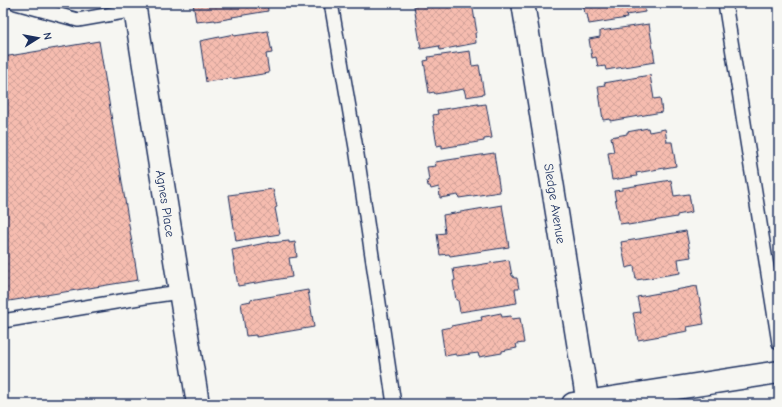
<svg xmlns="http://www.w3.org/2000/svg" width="782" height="407" font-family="'Comic Neue',sans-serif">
	<defs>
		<pattern id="building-cross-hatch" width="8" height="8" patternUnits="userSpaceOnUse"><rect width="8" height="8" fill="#f6bcaf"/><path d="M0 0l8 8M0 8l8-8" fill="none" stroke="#d2a299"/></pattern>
	</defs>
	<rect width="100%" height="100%" fill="#f6f6f2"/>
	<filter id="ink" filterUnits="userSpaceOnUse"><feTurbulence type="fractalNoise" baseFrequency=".025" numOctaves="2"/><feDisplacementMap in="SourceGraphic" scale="8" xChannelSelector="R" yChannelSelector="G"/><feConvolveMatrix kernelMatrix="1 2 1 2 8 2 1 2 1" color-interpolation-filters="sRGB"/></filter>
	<g filter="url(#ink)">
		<g fill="url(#building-cross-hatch)" stroke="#1b2f5e">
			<polygon points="193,3 267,3 268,11 232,17 233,18 215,21 215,20 196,22"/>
			<polygon points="430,3 472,3 477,33 475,33 476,43 440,50 439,46 421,49 414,6"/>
			<polygon points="583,3 644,3 645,12 626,15 627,18 589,24 587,14 585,14"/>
			<polygon points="649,24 655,62 606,70 605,66 598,67 596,57 592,58 589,39 600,37 600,31"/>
			<polygon points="268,31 272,53 266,54 269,73 232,79 232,78 206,82 200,41 234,34 234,36"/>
			<polygon points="99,41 138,280 3,302 3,57"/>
			<polygon points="470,51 472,66 479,65 484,94 466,97 464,89 435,94 434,92 429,93 424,61 429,60 428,57"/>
			<polygon points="650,75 654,99 660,98 662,112 610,121 610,119 603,120 598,86 605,85 604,83"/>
			<polygon points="478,104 478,105 486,104 492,138 484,139 484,141 442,148 442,145 437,146 433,121 434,121 433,115 438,114 437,110"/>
			<polygon points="648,128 649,132 665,129 667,142 672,142 676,166 636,173 637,176 612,180 608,153 614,152 611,137 627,134 627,132"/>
			<polygon points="494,153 500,192 459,198 458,195 440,198 439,187 431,189 430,186 428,186 427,181 429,180 427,167 436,166 435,162"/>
			<polygon points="671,180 674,196 689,194 692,212 677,215 677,217 628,225 627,223 620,224 614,191 622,190 622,188"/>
			<polygon points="273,189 277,207 275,208 280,234 236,241 229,195"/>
			<polygon points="502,205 509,247 450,256 449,254 440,255 437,234 445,233 443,215"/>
			<polygon points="686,231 691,257 678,259 680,273 636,280 634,266 626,268 621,242"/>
			<polygon points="289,241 289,243 295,242 297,257 289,258 292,277 238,286 232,250 270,242 270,243"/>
			<polygon points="509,260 512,276 513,276 514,278 517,278 519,289 515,289 517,303 460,312 458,300 456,300 453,281 455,280 453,269"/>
			<polygon points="697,286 704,324 687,327 688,331 638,340 633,313 640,312 637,297"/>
			<polygon points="308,290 314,327 256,337 256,335 246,336 241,303 251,301 250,300"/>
			<polygon points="501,313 502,317 511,316 512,319 520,318 524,343 516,344 517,348 502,351 502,353 479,357 478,353 456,356 456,354 445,356 441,329 451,327 451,326 482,320 481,317"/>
		</g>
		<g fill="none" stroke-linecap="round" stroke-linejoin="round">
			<defs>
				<g id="lane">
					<polyline points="16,3 78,20 135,10"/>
					<polyline points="331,3 356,148 394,404"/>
					<polyline points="725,3 779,343"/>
					<polyline points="3,321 145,297 180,292"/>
				</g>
				<g id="street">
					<path id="s1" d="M134,3L198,404"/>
					<path id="s2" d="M523,3L588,404"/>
				</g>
				<polyline id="primary" points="573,404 779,372"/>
			</defs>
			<use href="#lane" stroke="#1b2f5e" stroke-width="16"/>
			<use href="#street" stroke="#1b2f5e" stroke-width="25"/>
			<use href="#primary" stroke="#1b2f5e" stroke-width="25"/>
			<use href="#lane" stroke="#f6f6f2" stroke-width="13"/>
			<use href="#street" stroke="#f6f6f2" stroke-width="22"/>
			<use href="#primary" stroke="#f6f6f2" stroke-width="22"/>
		</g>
	</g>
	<g text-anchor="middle" stroke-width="3" stroke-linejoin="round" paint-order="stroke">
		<g font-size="13" fill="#1b2f5e" stroke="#f6f6f2">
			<text dy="5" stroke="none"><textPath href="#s2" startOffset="203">Sledge Avenue</textPath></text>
			<text dy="5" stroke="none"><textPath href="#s1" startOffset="203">Agnes Place</textPath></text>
		</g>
	</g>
	<rect width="782" height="407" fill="none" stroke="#f6f6f2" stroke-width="16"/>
	<rect x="8" y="8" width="766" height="391" fill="none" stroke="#1b2f5e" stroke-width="1.5" filter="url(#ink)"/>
	<g transform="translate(38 38) rotate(79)" stroke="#f6f6f2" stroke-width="3" paint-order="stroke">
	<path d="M0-3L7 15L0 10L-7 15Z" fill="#1b2f5e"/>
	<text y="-6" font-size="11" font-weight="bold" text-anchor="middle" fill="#1b2f5e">N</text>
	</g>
</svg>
